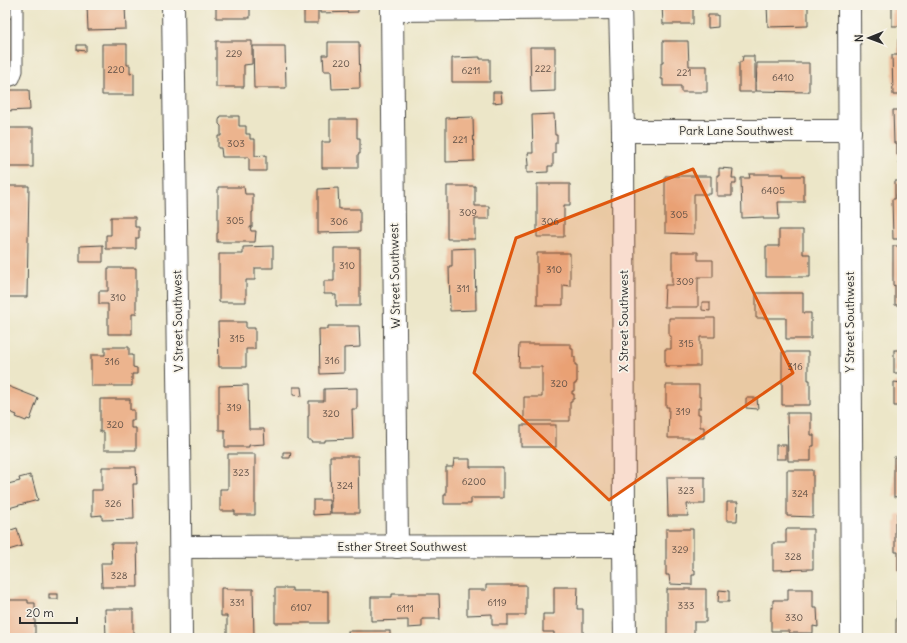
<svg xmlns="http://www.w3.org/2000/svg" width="907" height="643" font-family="Delius,sans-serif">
	<rect width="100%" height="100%" fill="#f7f3e8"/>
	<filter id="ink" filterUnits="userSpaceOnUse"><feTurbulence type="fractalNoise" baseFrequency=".025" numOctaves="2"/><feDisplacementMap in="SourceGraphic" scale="8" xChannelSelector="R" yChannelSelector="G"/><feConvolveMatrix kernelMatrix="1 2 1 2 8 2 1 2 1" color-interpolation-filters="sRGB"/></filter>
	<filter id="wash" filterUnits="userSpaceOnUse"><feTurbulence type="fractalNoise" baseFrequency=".012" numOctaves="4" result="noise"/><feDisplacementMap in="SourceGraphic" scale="16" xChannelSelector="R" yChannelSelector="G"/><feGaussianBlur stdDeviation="0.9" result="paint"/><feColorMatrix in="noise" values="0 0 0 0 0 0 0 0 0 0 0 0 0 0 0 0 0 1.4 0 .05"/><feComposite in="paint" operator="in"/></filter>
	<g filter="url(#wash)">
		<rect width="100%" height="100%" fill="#ece6c8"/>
		<g id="blocks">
			<g fill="#ecb48e">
				<polygon points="87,5 125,5 126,29 88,30"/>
				<rect x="216" y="5" width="34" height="13"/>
				<rect x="304" y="5" width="14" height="18"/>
				<polygon points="320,5 358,5 358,12 320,13"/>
				<polygon points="662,5 693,5 693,24 663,24"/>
				<polygon points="767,5 808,5 808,26 768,27"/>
				<rect x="892" y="5" width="10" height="21"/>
				<polygon points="708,15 718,15 718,27 708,28"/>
				<rect x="5" y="18" width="6" height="44"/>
				<polygon points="898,39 902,39 902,95 893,95 892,55 898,55"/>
				<polygon points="216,41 252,41 252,64 244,65 244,87 216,87"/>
				<polygon points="663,41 688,41 689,66 707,66 707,92 681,92 681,86 663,86 663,79 661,79 661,63 663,63"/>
				<polygon points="328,42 359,42 360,88 332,89 331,71 324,71 323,55 328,55"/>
				<polygon points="102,44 127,44 127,65 130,65 130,74 134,73 134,95 102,95"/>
				<polygon points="77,45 86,45 86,51 77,50"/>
				<polygon points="253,46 285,46 286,88 254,88"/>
				<polygon points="530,47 555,47 555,66 556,66 556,71 555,71 555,91 531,92"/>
				<polygon points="743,56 754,56 754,62 755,62 755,92 739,92 739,62 742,62"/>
				<polygon points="480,57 480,59 490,59 490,82 452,82 452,58"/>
				<polygon points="757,63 809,63 809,92 756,91"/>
				<polygon points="5,90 29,90 30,110 5,111"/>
				<polygon points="493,92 501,92 502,102 493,103"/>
				<polygon points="893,110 902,110 902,164 899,164 899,155 897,155 897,143 894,143"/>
				<polygon points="554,114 555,135 557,135 557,143 555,143 555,153 553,153 553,166 548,166 548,172 527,173 527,165 529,165 528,153 533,153 532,115"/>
				<polygon points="221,116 239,116 239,126 246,126 246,134 250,134 250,139 255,139 255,156 266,155 266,171 249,171 249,157 222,157 221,148 218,148 218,136 221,136 221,126 219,124 219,120"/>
				<polygon points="473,117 474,161 446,162 446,118"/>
				<polygon points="330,119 357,119 357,138 360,138 360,154 358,154 358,168 322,168 322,142 330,142"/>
				<rect x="5" y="128" width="28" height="39"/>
				<polygon points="719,168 733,169 732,178 736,178 736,184 732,184 732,196 717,196 717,175 719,175"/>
				<polygon points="749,174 784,174 783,176 804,176 804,202 778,202 779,219 763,219 763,217 742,218 741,178 750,178"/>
				<polygon points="665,176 711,176 711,194 694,194 694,234 665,233"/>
				<polygon points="895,181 902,181 902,239 893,239 892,199 895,199"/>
				<polygon points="537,184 570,184 570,205 564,205 564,237 537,237"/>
				<polygon points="5,186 29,186 27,297 5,297"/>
				<polygon points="447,186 475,186 475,206 489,206 489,219 475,219 475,239 447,239"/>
				<polygon points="218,187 244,187 245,194 253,194 253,212 252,212 252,227 250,227 251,231 256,231 255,242 217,242 217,233 218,233"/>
				<polygon points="338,188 339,209 360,209 360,232 318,233 318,189"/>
				<polygon points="111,217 135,217 135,227 139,227 139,238 136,238 136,249 106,249 106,235 111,235"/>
				<polygon points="779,230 803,230 803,254 810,254 810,277 766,277 766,246 779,246"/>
				<polygon points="103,245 103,262 80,262 80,246"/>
				<polygon points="273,246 273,268 255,268 255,280 246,280 246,302 219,302 219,254 243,254 243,247"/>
				<polygon points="893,246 902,246 902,305 895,305 895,285 893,286"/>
				<polygon points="334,248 360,248 360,306 336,306 336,295 333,295 333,294 324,294 324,281 334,281"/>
				<polygon points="475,248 476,310 450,311 449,266 452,266 452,249"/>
				<polygon points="672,252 698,252 698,260 713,260 713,277 698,277 698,307 664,307 665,285 672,285"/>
				<polygon points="537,253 570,253 570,286 563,285 563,305 537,305"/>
				<polygon points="108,268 136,268 136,314 132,314 132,334 108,334 108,304 99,304 99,291 108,291"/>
				<polygon points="756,293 803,293 803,313 811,313 811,339 786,339 786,318 756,318"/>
				<polygon points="702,302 710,302 710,311 702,310"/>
				<polygon points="669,318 715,318 715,337 700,337 700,366 665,366 665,349 671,349 671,336 669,336"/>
				<polygon points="218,322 246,322 246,328 255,328 255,349 246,349 246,367 219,367"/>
				<polygon points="328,326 359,326 360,347 344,348 344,373 320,374 319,329 328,329"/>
				<polygon points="520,344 571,344 571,349 573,349 573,357 575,357 575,365 577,365 577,382 576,382 576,384 574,384 574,391 572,391 572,394 574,394 574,399 572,399 572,402 570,402 570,421 524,421 524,397 542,397 542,367 519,367"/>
				<polygon points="105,347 129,347 129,355 133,355 133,367 137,368 137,374 132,374 132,386 91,386 91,355 105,355"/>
				<rect x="894" y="350" width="8" height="23"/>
				<polygon points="782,352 808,352 808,380 810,380 810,405 782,405"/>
				<polygon points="894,382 902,383 902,437 900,437 900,406 894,406"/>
				<polygon points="5,385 38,398 30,420 27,419 26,421 16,417 17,415 7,411 5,416"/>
				<polygon points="248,385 249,429 264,429 265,444 249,445 249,447 225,447 225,430 219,430 219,386"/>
				<polygon points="666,385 699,385 699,397 701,397 701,408 698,408 698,414 700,414 700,427 704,427 704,438 668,438 669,407 666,407"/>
				<polygon points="293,387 301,387 302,396 293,395"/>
				<polygon points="357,388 357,409 352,409 353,439 325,440 325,442 311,442 311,440 308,440 308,416 309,416 309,401 324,401 324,389"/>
				<polygon points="746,398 757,398 758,409 746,408"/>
				<polygon points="100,399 130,399 130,410 134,410 134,420 131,420 131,428 136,428 136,450 104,450 104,432 100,432"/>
				<polygon points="787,413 811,413 811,435 814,435 814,446 811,446 811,461 788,461"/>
				<rect x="521" y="425" width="35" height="22"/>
				<rect x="776" y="445" width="10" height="14"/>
				<polygon points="283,452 291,452 290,458 283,458"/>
				<polygon points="228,454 255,454 255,515 235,515 235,511 220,511 220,489 228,489"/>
				<polygon points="330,456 358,456 359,513 331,513"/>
				<polygon points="894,457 902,457 902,496 894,497"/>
				<polygon points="454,459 470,459 470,467 503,467 503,498 471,498 471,504 444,504 444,495 446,495 446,467 453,467"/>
				<polygon points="102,467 136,467 137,484 133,484 134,519 102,520 102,515 92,516 92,490 102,490"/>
				<polygon points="787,470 813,470 813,517 787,516"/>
				<polygon points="30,475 30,478 32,478 38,500 5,509 5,482 8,482 8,484 20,481 19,478"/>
				<polygon points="667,477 705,477 705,504 687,504 688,516 668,516"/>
				<polygon points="313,500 329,500 330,514 313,515"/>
				<polygon points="727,502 738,502 737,521 727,521"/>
				<polygon points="897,514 902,514 902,571 898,571 898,552 895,552 895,522 897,522"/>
				<polygon points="17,528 22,546 5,551 5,532"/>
				<polygon points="666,529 693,529 693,570 695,570 695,575 692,575 692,585 670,584 669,575 666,575"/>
				<polygon points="786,529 813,529 813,569 773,570 773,543 786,543"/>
				<polygon points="111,543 137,543 138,587 102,587 101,563 112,563"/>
				<polygon points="900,584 902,584 902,638 896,638 896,618 897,618 897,600 900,600"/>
				<polygon points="486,585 526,585 526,615 508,615 508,625 492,625 492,614 467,615 467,590 486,590"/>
				<polygon points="554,587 578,587 577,609 583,609 583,638 554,638 554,632 543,632 543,614 554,614"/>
				<polygon points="221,588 226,588 226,589 253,589 254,638 227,638 227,616 221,616"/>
				<polygon points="275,588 292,588 292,591 328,591 328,623 275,623"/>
				<polygon points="667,589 706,589 706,622 694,622 694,638 667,638"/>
				<polygon points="788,589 813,589 813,608 817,608 818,627 813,626 813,633 789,633 789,631 771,631 771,607 773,608 773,600 788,600"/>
				<polygon points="719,590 729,591 729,602 718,602"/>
				<rect x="49" y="594" width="9" height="5"/>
				<polygon points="392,594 439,594 440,619 422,619 422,627 408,628 408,620 371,621 371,597 392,597"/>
				<polygon points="7,600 28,600 28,603 35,603 35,638 5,638 5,603 7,603"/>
				<polygon points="105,609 133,609 133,638 106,638"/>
				<rect x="348" y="631" width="42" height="7"/>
			</g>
		</g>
	</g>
	<g filter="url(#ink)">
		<use href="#blocks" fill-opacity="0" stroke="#484743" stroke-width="1"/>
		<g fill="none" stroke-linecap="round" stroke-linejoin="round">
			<defs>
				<polyline id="service" points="5,82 14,79 17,71 17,5"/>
				<g id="minor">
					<polyline points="173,5 180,517 181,638"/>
					<polyline points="392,5 397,547"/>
					<polyline points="849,5 852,638"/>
					<polyline points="392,10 620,8"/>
					<polyline points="623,131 850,131"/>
					<polyline points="181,547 624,546"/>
				</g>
				<polyline id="tertiary" points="620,5 623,131 624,546 625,638"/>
			</defs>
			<use href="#service" stroke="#484743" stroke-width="13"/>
			<use href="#minor" stroke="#484743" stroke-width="24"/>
			<use href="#tertiary" stroke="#484743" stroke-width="24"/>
			<use href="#service" stroke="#fff" stroke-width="11"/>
			<use href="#minor" stroke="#fff" stroke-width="22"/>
			<use href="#tertiary" stroke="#fff" stroke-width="22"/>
		</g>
	</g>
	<path fill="#df570e" fill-opacity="0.2" stroke="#df570e" stroke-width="3" stroke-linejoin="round" d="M693,169L793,373L609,500L474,373L516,238Z"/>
	<g text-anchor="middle" stroke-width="3.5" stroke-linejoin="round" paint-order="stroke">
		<g font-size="10" fill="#5b4d44">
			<text x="234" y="57">229</text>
			<text x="341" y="67">220</text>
			<text x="543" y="72">222</text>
			<text x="116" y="73">220</text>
			<text x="471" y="74">6211</text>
			<text x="684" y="76">221</text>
			<text x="783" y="81">6410</text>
			<text x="460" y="143">221</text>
			<text x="236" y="147">303</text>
			<text x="773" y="194">6405</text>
			<text x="468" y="216">309</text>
			<text x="679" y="218">305</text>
			<text x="235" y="224">305</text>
			<text x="339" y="225">306</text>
			<text x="550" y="225">306</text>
			<text x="347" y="269">310</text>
			<text x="554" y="273">310</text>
			<text x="685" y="285">309</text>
			<text x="463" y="292">311</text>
			<text x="118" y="301">310</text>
			<text x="237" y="342">315</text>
			<text x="686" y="347">315</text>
			<text x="332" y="364">316</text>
			<text x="112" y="365">316</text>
			<text x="795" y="370">316</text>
			<text x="559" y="387">320</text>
			<text x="234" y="411">319</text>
			<text x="683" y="415">319</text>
			<text x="331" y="417">320</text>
			<text x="115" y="428">320</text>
			<text x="241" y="476">323</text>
			<text x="474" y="485">6200</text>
			<text x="345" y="489">324</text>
			<text x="686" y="494">323</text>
			<text x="800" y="497">324</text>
			<text x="113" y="507">326</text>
			<text x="680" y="553">329</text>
			<text x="793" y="560">328</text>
			<text x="119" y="579">328</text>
			<text x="237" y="606">331</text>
			<text x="497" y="606">6119</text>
			<text x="686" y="609">333</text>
			<text x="301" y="611">6107</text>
			<text x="405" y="612">6111</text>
			<text x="794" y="621">330</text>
		</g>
		<g font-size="12" fill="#2b2b2b" stroke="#f7f3e8">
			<text x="736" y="135">Park Lane Southwest</text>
			<text transform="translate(395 276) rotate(-91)" y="4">W Street Southwest</text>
			<text transform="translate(178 321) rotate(-91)" y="4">V Street Southwest</text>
			<text transform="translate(624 321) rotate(-90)" y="4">X Street Southwest</text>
			<text transform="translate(850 322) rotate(-90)" y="4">Y Street Southwest</text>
			<text x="402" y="551">Esther Street Southwest</text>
		</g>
	</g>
	<rect width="907" height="643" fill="none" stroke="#f7f3e8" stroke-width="20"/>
	<g transform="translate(869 38) rotate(269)" stroke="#f7f3e8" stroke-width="3" paint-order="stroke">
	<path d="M0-3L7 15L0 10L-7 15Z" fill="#2b2b2b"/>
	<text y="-6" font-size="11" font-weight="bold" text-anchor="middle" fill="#2b2b2b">N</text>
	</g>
	<path d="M20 617v6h57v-6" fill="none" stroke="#2b2b2b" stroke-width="2"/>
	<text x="26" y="617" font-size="12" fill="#2b2b2b" stroke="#f7f3e8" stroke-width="3" paint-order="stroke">20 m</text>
</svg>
